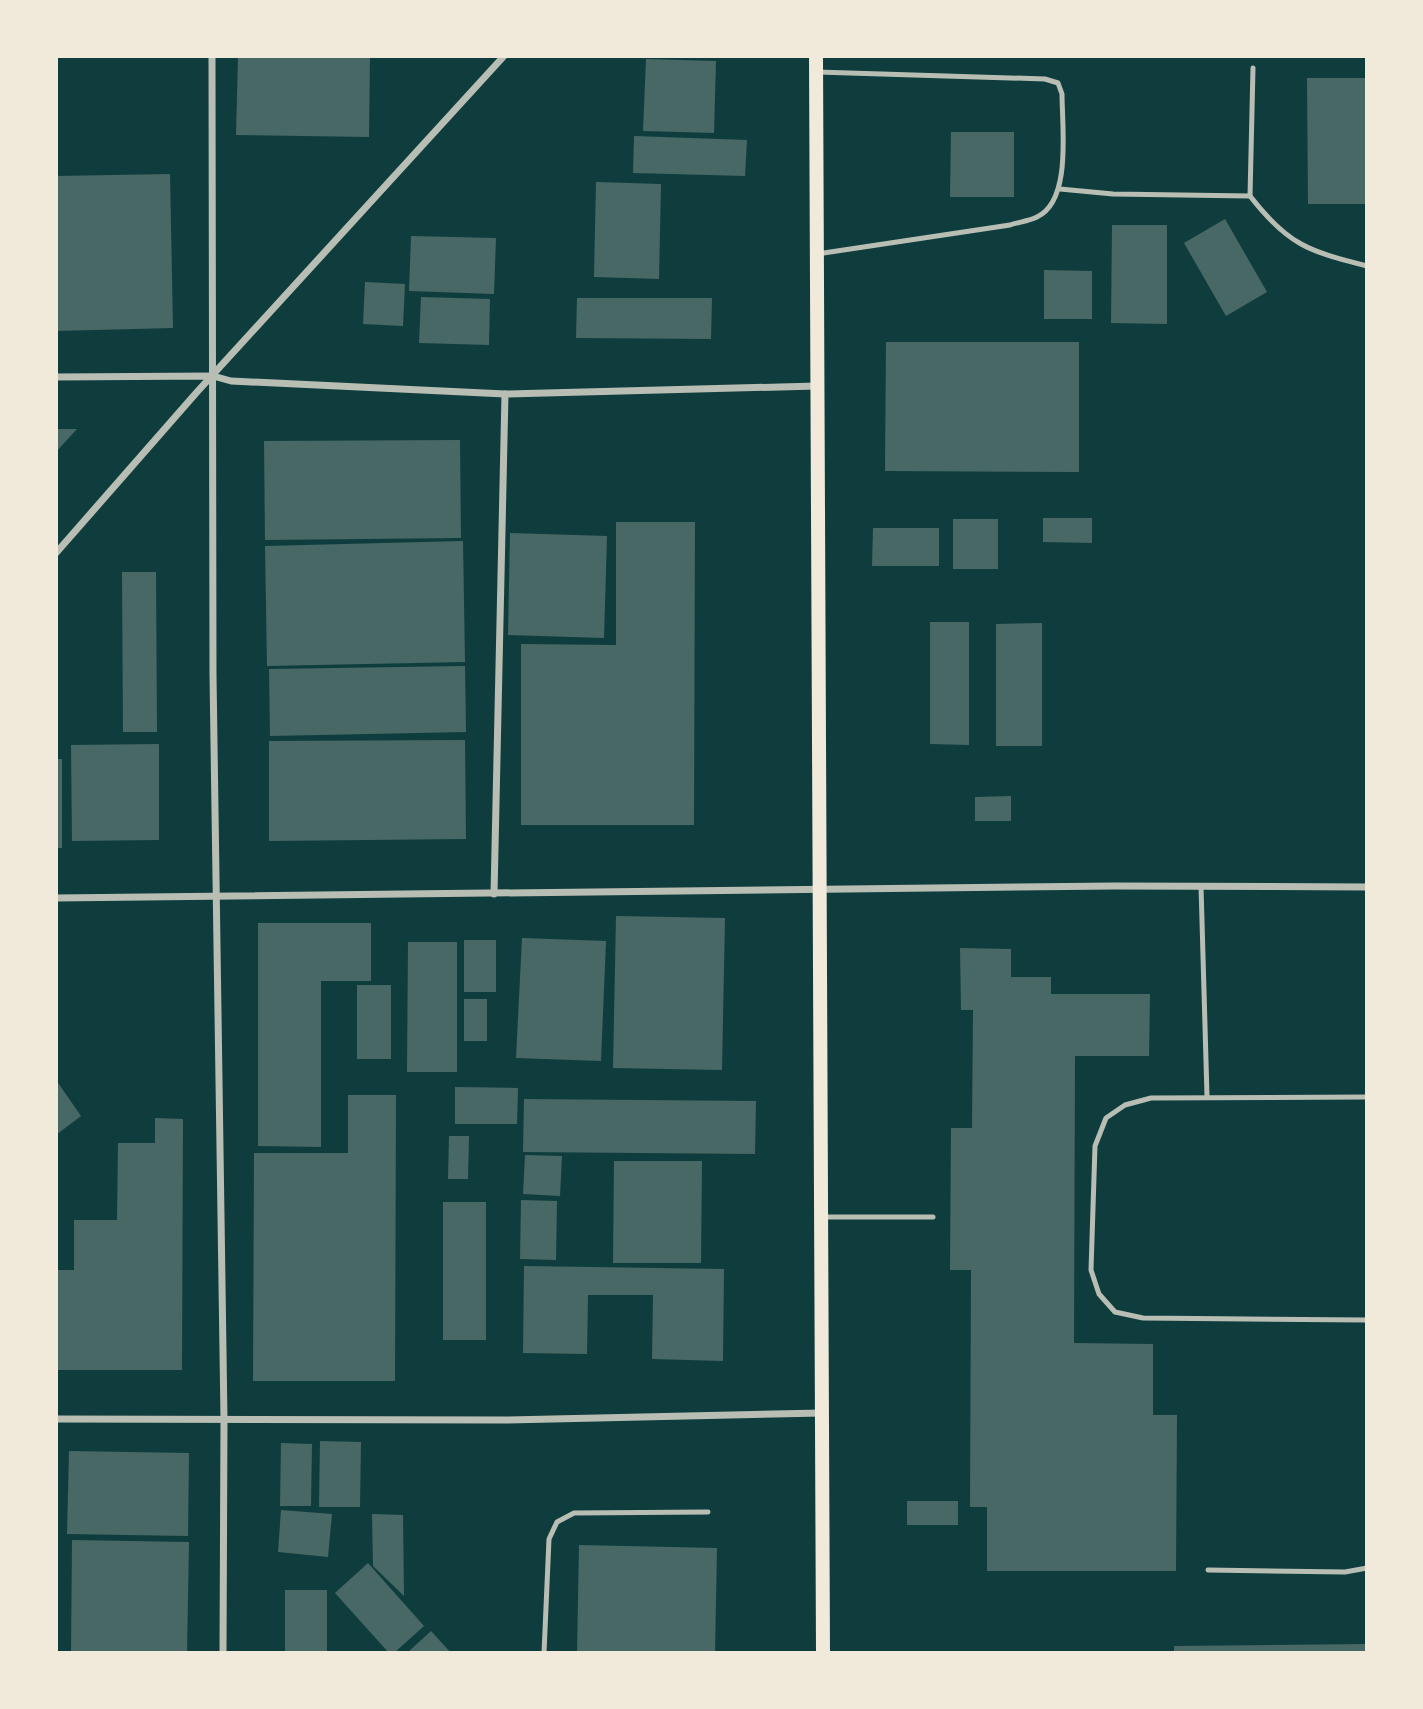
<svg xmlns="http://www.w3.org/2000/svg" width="1423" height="1709" font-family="Figtree,sans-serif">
	<rect width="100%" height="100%" fill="#0f3d3e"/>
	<g fill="#486865">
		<polygon points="238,56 370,56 369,137 236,135"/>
		<polygon points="646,59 716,61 714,133 643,131"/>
		<polygon points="1307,78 1365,78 1365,204 1308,204"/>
		<polygon points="951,132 1014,132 1014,197 950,197"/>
		<polygon points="634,136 747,140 745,176 633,173"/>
		<polygon points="170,174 173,328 56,331 56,176"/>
		<polygon points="596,182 661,184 659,279 594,277"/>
		<polygon points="1225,219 1267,292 1226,316 1184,243"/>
		<polygon points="1112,225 1167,225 1167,324 1111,323"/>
		<polygon points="411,236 496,238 494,294 409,291"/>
		<polygon points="1044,270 1092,271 1092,319 1044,319"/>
		<polygon points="365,282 405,284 403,326 363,324"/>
		<polygon points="421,297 490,299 489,345 419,343"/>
		<polygon points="577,298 712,298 711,339 576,338"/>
		<polygon points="886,342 1079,342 1079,472 885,471"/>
		<polygon points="56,429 77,429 56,452"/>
		<polygon points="460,440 461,538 265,540 264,441"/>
		<polygon points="1043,518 1092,518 1092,543 1043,542"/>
		<rect x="953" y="519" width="45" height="50"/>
		<polygon points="616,522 695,522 694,825 521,825 521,644 616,645"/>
		<polygon points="873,528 939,528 939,566 872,566"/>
		<polygon points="510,533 607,536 604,638 508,635"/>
		<polygon points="463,541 465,662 267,666 265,546"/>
		<polygon points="122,572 156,572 157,732 123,732"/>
		<polygon points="930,622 969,622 969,745 930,744"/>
		<polygon points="1042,623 1042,746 996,746 996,624"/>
		<polygon points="465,666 466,732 270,736 269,669"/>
		<polygon points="465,740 466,839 269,841 269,741"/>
		<polygon points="159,744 159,840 72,841 71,745"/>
		<rect x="56" y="759" width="6" height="89"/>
		<polygon points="1011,796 1011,821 975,821 975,797"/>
		<polygon points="616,916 725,918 722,1070 613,1068"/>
		<polygon points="258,923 371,923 371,981 321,981 321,1147 258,1146"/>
		<polygon points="522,938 606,941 601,1061 516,1058"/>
		<rect x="464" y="940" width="32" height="52"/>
		<polygon points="408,942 457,942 457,1072 407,1072"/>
		<polygon points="960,948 1011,949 1011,977 1051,977 1051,994 1150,994 1149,1056 1075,1056 1074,1343 1153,1344 1153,1415 1177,1415 1176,1571 987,1571 987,1507 970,1507 971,1270 950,1270 951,1128 972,1128 973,1010 961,1010"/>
		<rect x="357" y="985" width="34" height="74"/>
		<rect x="464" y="999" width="23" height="42"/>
		<polygon points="56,1080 81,1116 56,1135"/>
		<polygon points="455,1087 518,1088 517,1124 455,1124"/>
		<polygon points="348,1095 396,1095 395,1381 253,1381 254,1153 348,1153"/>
		<polygon points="524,1099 756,1101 755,1154 523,1152"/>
		<polygon points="155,1118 183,1119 182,1370 56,1370 56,1270 74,1270 74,1220 117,1220 118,1143 155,1143"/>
		<polygon points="449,1136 469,1136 468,1179 448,1179"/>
		<polygon points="525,1155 562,1156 560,1196 523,1194"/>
		<polygon points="614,1161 702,1161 701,1263 613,1263"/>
		<polygon points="521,1200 557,1201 556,1260 520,1259"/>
		<rect x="443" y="1202" width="43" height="138"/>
		<polygon points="524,1266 724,1269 723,1361 652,1359 653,1295 588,1295 587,1354 523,1353"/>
		<polygon points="320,1441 361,1442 360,1507 319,1507"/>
		<polygon points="281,1443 312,1444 311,1506 280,1506"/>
		<polygon points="69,1451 189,1453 188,1536 67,1534"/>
		<rect x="907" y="1501" width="51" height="24"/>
		<polygon points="281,1510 332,1514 328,1557 278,1552"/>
		<polygon points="372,1514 403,1515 404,1596 373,1566"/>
		<polygon points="72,1540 189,1542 187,1653 71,1652"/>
		<polygon points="579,1545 717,1548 715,1653 577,1653"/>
		<polygon points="368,1563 424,1626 394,1653 389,1653 335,1593"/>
		<rect x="285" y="1590" width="42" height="63"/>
		<polygon points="431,1631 451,1653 407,1653"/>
		<polygon points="1367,1644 1367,1653 1174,1653 1174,1646"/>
	</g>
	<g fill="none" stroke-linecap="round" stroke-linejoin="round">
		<g stroke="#b8beb3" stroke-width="5">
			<path d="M817,72L1045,79L1058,83L1062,94C1062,127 1072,201 1037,217C1029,221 1019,222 1010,225L817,254"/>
			<path d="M1060,189L1113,194L1250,196C1288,245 1308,251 1367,266"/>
			<polyline points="1250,196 1253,68"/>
			<polyline points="1201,886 1207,1096"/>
			<polyline points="1367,1097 1151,1098 1125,1105 1106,1118 1095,1146 1091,1270 1099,1294 1115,1312 1143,1318 1367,1320"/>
			<polyline points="824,1217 933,1217"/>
			<polyline points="1208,1570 1345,1572 1367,1568"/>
			<polyline points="544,1653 549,1539 557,1522 574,1513 708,1512"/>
		</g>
		<g stroke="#b8beb3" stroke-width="7">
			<polyline points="212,56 213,675 224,1419 223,1653"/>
			<polyline points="56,377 213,376 231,381 505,394 817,386"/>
			<polyline points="56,553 197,392 504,56"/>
			<polyline points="494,894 505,394"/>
			<polyline points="56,898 1115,886 1367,887"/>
			<polyline points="56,1419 506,1420 822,1413"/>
		</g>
		<polyline stroke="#f1e9da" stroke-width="14" points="816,56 823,1653"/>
	</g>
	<rect width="1423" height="1709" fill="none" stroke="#f1e9da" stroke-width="116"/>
</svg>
